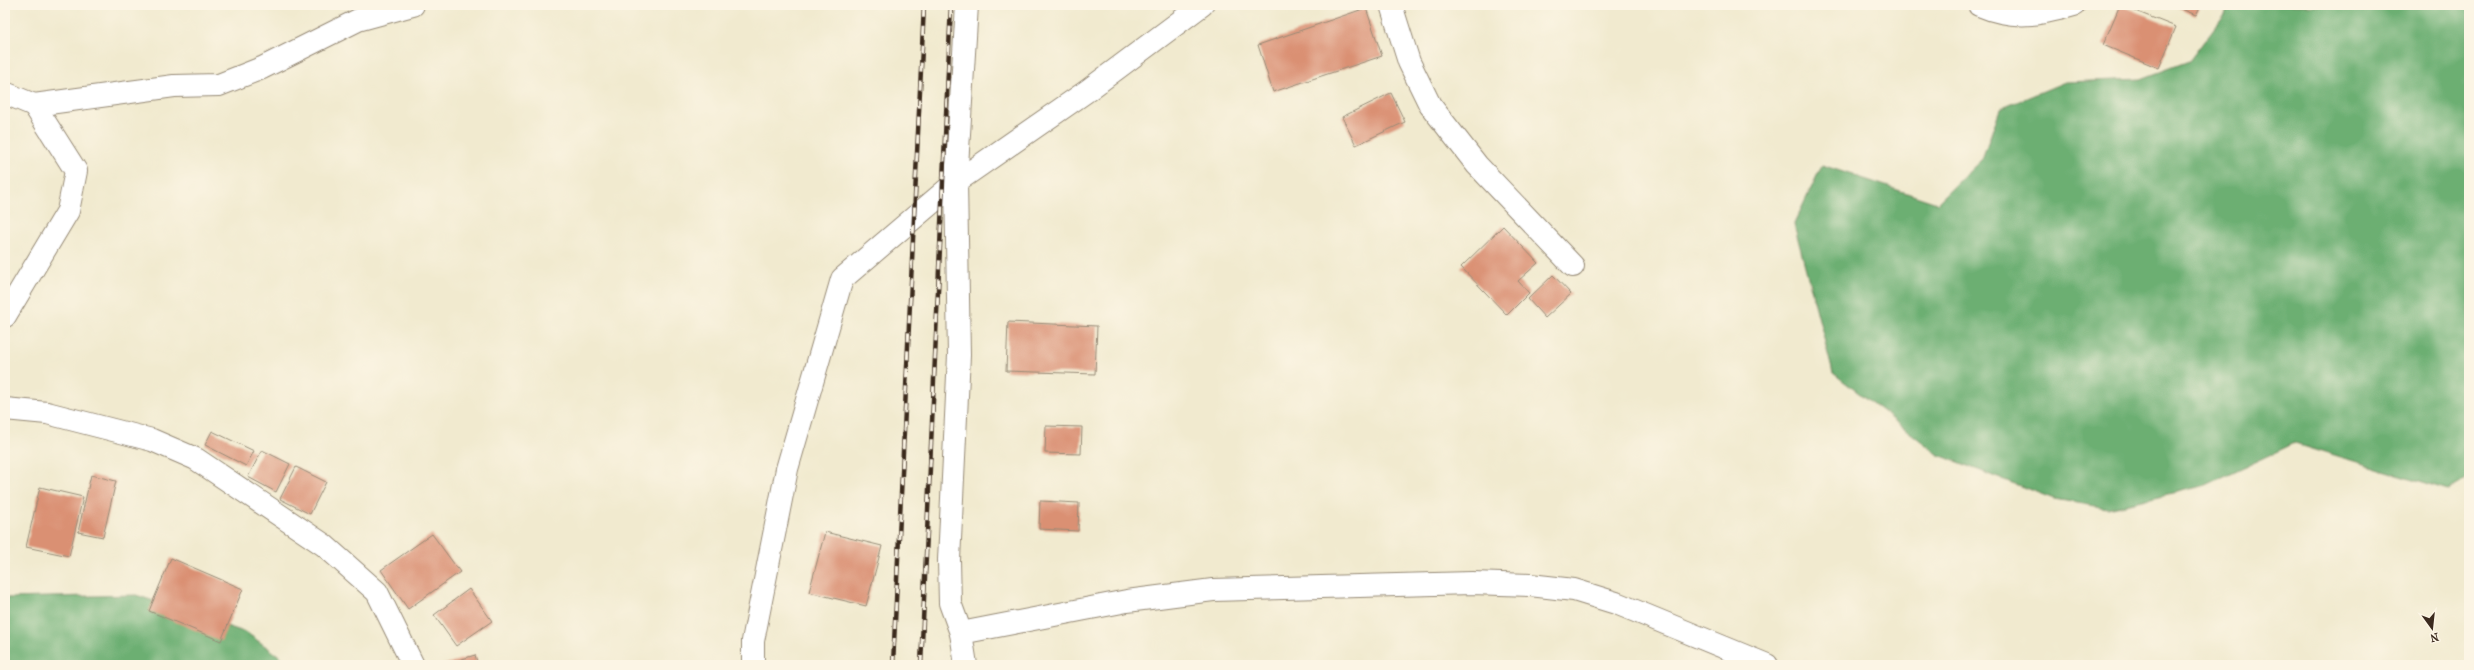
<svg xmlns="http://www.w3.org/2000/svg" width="2474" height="670" font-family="'IM FELL French Canon',serif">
	<rect width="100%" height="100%" fill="#fcf5e5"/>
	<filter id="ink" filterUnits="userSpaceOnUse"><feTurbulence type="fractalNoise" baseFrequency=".025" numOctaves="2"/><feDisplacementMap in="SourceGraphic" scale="8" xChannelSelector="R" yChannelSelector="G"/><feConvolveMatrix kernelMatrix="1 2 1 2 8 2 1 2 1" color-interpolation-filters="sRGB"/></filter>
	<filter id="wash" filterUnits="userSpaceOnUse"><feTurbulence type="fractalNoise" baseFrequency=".012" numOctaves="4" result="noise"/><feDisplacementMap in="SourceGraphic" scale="16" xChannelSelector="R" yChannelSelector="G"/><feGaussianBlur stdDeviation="0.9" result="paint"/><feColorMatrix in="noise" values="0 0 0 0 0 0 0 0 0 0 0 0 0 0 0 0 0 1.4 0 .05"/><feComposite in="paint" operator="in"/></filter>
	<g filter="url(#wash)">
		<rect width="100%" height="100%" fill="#f1eacf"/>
		<g fill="#6caf72" stroke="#546c48">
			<polygon points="2228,5 2469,5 2469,478 2449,490 2295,443 2203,486 2107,508 2054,499 1939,455 1833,373 1794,224 1822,165 1937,203 1982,159 2000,109 2065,82 2141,79 2189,61 2227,11"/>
			<polygon points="136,595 247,633 292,665 5,665 5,598"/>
		</g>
		<g id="blocks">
			<g fill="#da9073">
				<polygon points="2120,5 2176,27 2159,68 2103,45"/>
				<polygon points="2172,5 2201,5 2196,15"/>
				<polygon points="1366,8 1382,56 1273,92 1258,45"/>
				<polygon points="1391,93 1405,122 1356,145 1342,117"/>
				<polygon points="1503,226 1538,263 1518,281 1529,293 1507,315 1461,267"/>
				<polygon points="1553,275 1571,294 1545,318 1528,299"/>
				<polygon points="1008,322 1097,326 1095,374 1006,371"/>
				<polygon points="1046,426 1082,427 1081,454 1045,453"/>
				<polygon points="212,431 254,451 246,466 205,445"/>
				<polygon points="262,450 290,464 276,492 248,477"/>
				<polygon points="296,467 326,482 310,514 280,499"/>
				<polygon points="91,475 116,481 103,537 78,532"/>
				<polygon points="40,487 83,497 69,556 26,547"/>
				<polygon points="1040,501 1079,503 1078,531 1039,529"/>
				<polygon points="825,532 882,546 866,606 809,592"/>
				<polygon points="432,534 460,572 408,609 381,570"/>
				<polygon points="171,558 243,589 221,641 149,611"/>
				<polygon points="469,589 492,621 456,646 434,615"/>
				<polygon points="475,655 478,665 443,665"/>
			</g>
		</g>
	</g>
	<g filter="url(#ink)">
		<use href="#blocks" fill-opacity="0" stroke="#968a76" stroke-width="1"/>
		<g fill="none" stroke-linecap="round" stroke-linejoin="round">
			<defs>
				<g id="street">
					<polyline points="1391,5 1409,62 1430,105 1477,165 1573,266"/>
					<path d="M1979,5C2014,20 2039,15 2074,5"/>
					<polyline points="5,93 34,105 174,86 219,85 262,68 358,20 413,5"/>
					<polyline points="5,316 68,211 76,171 34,105"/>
					<polyline points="5,409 47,413 152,440 196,459 324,545 377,592 413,665"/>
					<polyline points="961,633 1127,601 1213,590 1472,583 1530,585 1574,590 1616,603 1767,665"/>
					<polyline points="753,665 753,641 787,469 842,279 956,182 1087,91 1202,5"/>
					<polyline points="966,665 961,633 950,603 949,560 959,355 956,182 967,5"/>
				</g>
			</defs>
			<use href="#street" stroke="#968a76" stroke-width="24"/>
			<use href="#street" stroke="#fff" stroke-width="22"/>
			<defs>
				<g id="rail">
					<polyline points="893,665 924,5"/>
					<polyline points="921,665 951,5"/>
				</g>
			</defs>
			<use href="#rail" stroke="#3b2a1e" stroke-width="4.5"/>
			<use href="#rail" stroke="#fcf5e5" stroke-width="3" stroke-dasharray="9" stroke-linecap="butt"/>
		</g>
	</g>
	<rect width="2474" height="670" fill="none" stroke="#fcf5e5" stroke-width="20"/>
	<g transform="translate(2432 628) rotate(165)" stroke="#fcf5e5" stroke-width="3" paint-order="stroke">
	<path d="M0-3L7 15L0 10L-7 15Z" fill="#3b2a1e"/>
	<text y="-6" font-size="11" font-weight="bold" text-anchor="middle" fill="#3b2a1e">N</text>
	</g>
</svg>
